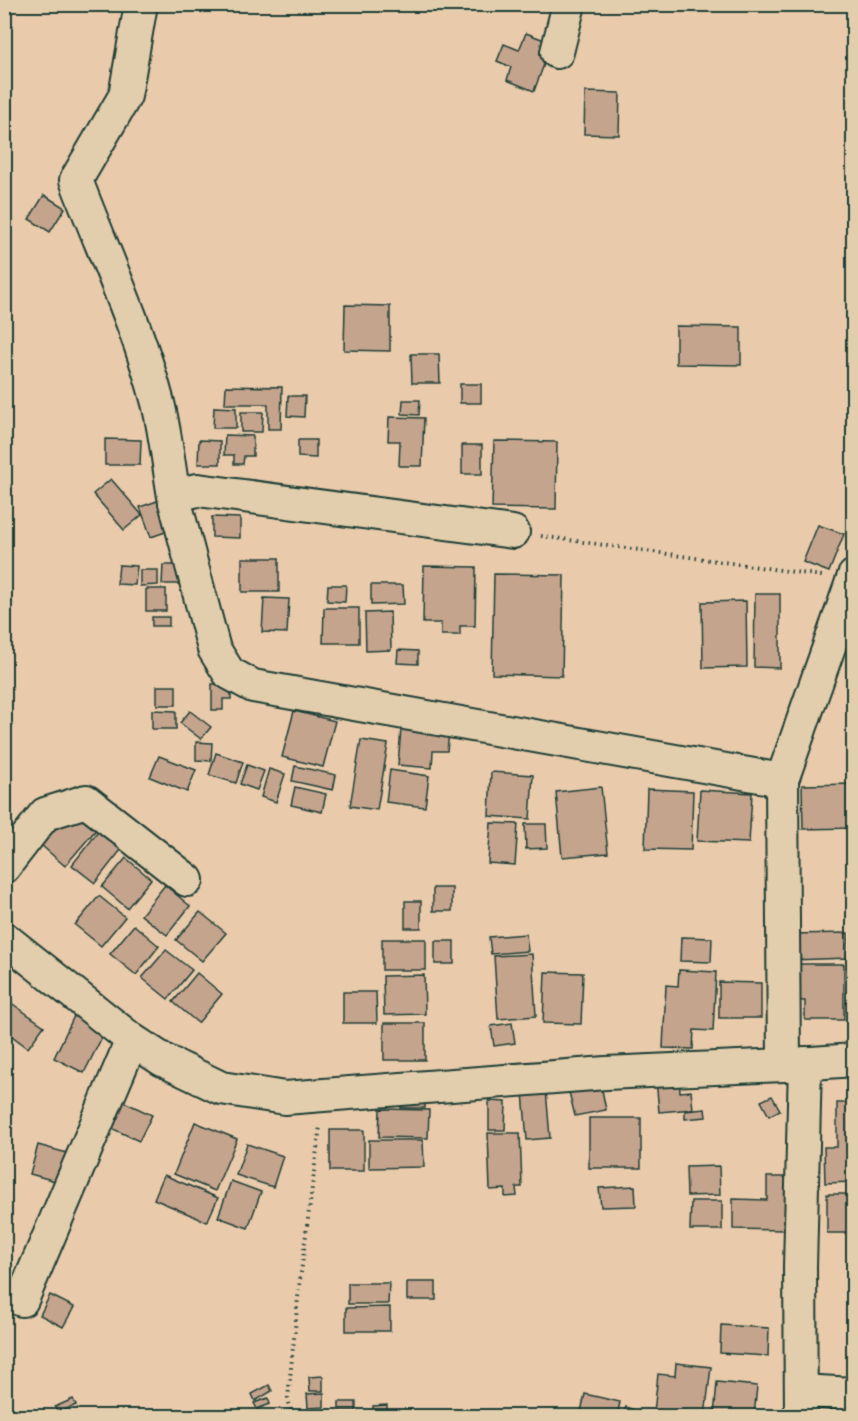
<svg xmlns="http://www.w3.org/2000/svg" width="858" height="1421" font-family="Mali,sans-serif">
	<rect width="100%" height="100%" fill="#e9cbac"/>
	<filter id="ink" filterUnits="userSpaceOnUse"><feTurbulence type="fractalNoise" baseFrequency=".0167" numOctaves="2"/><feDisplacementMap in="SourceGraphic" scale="12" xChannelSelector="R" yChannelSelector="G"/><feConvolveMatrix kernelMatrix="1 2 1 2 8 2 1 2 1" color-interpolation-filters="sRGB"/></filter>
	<g filter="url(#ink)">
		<g fill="#c5a48e" stroke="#1f3d34" stroke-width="1.5">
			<polygon points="526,33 552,43 534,91 507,80 511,67 497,61 504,44 519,50"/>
			<polygon points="585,92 620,93 619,135 584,134"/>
			<polygon points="44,195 65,208 50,232 29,219"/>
			<polygon points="345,305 390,306 390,351 344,350"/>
			<polygon points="676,326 741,327 741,365 676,364"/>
			<polygon points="411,354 439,354 440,383 412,383"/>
			<rect x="460" y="384" width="21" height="19"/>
			<polygon points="226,386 282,387 281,429 268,429 268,404 225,404"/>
			<polygon points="288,396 305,396 304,417 287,416"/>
			<polygon points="403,400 420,400 419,415 402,414"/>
			<polygon points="214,407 236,408 236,428 213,428"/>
			<polygon points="241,412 263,412 262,432 241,432"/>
			<polygon points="389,417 424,418 422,466 399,466 400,441 388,441"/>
			<polygon points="225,435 253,436 253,456 244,456 243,464 234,464 234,455 224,455"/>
			<polygon points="105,439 141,440 140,465 105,465"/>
			<polygon points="199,440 220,441 220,464 198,464"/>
			<polygon points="298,440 316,440 316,458 298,457"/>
			<polygon points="494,441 557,442 556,509 492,508"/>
			<rect x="462" y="445" width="20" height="29"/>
			<polygon points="111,479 142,515 124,530 93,494"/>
			<polygon points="163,499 174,529 151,537 140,507"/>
			<polygon points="212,517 240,518 240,538 212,537"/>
			<polygon points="818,525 844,534 829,572 803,562"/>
			<rect x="242" y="558" width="37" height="34"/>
			<polygon points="119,565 137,566 135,585 117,584"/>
			<polygon points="163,565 179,565 179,584 162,584"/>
			<polygon points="424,566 476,567 475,626 460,626 460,635 441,635 441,623 423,623"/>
			<polygon points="140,570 158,570 158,585 140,586"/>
			<polygon points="494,574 564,575 562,676 492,674"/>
			<polygon points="328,585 346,585 345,602 327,601"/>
			<polygon points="371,585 403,585 404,604 371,605"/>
			<rect x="146" y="589" width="20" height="22"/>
			<polygon points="755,594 780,594 780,668 754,667"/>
			<polygon points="264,598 289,599 287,633 262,632"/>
			<polygon points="746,601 747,667 703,668 702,602"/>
			<polygon points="324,608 359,608 359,643 323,643"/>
			<polygon points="390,612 391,650 366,651 365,613"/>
			<rect x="152" y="617" width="17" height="9"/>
			<polygon points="398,650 418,651 418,664 397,663"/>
			<polygon points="212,684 231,684 231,699 223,699 223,710 212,710"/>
			<rect x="157" y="686" width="19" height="19"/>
			<polygon points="152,710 176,711 176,729 152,729"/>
			<polygon points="190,711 211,727 201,739 180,723"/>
			<polygon points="294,711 335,721 323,767 282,757"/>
			<polygon points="401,729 449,732 447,751 433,751 432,768 398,765"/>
			<polygon points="361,740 388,744 377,810 350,806"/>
			<polygon points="196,742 212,743 211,761 196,760"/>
			<polygon points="216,753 243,762 236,783 209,775"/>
			<polygon points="159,756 196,770 187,792 150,777"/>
			<polygon points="247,765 264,771 257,790 240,784"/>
			<polygon points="295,766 336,775 333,790 292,781"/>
			<polygon points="269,769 285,774 276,802 261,797"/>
			<polygon points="390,770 429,776 425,807 386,802"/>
			<polygon points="491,772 533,775 530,819 489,816"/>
			<polygon points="854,784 854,828 803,829 802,785"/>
			<polygon points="295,787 326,794 322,812 291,805"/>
			<polygon points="601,787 608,853 562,857 556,792"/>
			<polygon points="647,789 693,791 691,850 645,849"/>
			<polygon points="700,790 752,793 749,843 697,841"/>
			<polygon points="76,806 99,826 65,866 41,845"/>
			<polygon points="105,823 128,841 95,883 72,865"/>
			<polygon points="491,823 518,824 515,865 488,863"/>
			<polygon points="525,824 546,824 547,848 526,849"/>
			<polygon points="126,858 151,879 127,908 102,887"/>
			<polygon points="165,885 190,906 167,935 141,915"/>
			<rect x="433" y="888" width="19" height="23"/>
			<polygon points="99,896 125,917 101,946 75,925"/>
			<rect x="405" y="901" width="16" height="27"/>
			<polygon points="200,912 226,933 202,961 176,940"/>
			<polygon points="134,925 159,946 136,975 110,954"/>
			<polygon points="848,933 849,958 791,960 790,934"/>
			<polygon points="526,934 528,951 491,954 489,937"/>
			<polygon points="681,937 712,938 711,962 680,961"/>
			<rect x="382" y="939" width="44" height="31"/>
			<rect x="435" y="941" width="19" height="23"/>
			<polygon points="166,950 192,970 168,999 142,978"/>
			<polygon points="532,954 536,1016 498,1019 494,956"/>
			<polygon points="794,964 844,964 844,1020 805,1020 805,1001 797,1001"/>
			<polygon points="679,970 716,972 713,1031 694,1030 693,1049 663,1048 666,985 678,986"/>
			<polygon points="545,972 583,973 581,1024 543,1023"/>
			<polygon points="197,973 222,994 198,1023 173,1002"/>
			<polygon points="424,975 425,1014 384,1015 383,976"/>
			<polygon points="719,982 761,983 761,1018 719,1018"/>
			<polygon points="343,992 376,992 377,1023 343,1023"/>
			<polygon points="10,1002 44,1026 28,1048 4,1030 4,1010"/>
			<polygon points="75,1014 106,1029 84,1073 54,1058"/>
			<rect x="384" y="1023" width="41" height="37"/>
			<polygon points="512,1023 515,1043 494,1046 491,1026"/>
			<polygon points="679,1077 680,1092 691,1091 693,1109 659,1112 656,1079"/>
			<polygon points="600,1080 606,1110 575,1116 567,1084"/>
			<polygon points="546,1090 550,1138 527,1140 523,1092"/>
			<rect x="401" y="1092" width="24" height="16"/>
			<polygon points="772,1096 780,1110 769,1116 761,1101"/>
			<polygon points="122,1101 152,1115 139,1141 109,1127"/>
			<polygon points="489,1101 506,1102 505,1130 489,1130"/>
			<polygon points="837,1103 854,1103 854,1182 825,1183 824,1147 837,1147"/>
			<polygon points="380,1109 429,1110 428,1138 379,1137"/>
			<polygon points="705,1109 706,1117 685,1119 685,1111"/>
			<rect x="589" y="1118" width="52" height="50"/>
			<polygon points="195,1122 237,1139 215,1191 174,1174"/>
			<rect x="330" y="1130" width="34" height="41"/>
			<polygon points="488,1133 520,1133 522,1187 516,1187 517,1196 505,1197 505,1189 490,1190"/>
			<polygon points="369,1140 423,1140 424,1167 369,1168"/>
			<polygon points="247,1144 283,1156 273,1187 236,1175"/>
			<polygon points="38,1145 67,1153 59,1182 30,1174"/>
			<polygon points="719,1166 720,1195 687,1196 686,1167"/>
			<polygon points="164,1175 218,1198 207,1222 154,1199"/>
			<polygon points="767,1177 786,1177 785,1230 733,1229 733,1199 767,1200"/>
			<polygon points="231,1181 261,1192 248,1228 218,1217"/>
			<polygon points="635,1186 636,1206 601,1207 599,1188"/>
			<rect x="827" y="1194" width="27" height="39"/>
			<polygon points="691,1201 722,1201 722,1230 690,1230"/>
			<rect x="407" y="1282" width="29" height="18"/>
			<polygon points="348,1283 389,1283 388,1304 348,1304"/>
			<polygon points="50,1295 74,1307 63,1327 40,1315"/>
			<polygon points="390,1307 390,1331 346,1331 346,1308"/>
			<polygon points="721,1325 769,1328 768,1356 720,1353"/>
			<polygon points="676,1363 711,1367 705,1416 654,1413 658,1374 675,1376"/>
			<polygon points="323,1376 323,1391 310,1391 309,1377"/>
			<polygon points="717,1382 757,1386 754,1416 714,1416"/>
			<polygon points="269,1385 272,1391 255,1401 252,1394"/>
			<polygon points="324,1393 324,1407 308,1408 307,1394"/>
			<polygon points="585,1394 620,1402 617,1416 580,1416"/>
			<polygon points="268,1398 270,1404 257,1409 254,1403"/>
			<polygon points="73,1399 76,1405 57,1413 55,1407"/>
			<rect x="339" y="1402" width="17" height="9"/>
			<polygon points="387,1405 387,1416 373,1416 373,1406"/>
			<polygon points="626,1407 649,1416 622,1416"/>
		</g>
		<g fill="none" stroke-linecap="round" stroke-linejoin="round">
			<defs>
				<g id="minor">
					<path d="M141,4L125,96L76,180C104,254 138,326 158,403C166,435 169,470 175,502"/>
					<polyline points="557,52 569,4"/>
					<polyline points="513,532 198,490 183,493 175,502 214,649 229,673 253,686 782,780"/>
					<polyline points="4,867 45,814 86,801 187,880"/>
					<polyline points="4,938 132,1040 163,1060 221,1088 285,1098 606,1073 784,1065 854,1060"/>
					<polyline points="784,1065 782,780 854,576"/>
					<polyline points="4,1293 22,1300 132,1040"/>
					<polyline points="801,1391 854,1394"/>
					<polyline points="801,1416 800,1267 805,1063"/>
				</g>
			</defs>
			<use href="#minor" stroke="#1f3d34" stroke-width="36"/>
			<g stroke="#1f3d34" stroke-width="4" stroke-dasharray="1.5 4.5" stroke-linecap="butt">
				<polyline points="541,536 822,576"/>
				<polyline points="292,1416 288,1398 299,1288 320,1126"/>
			</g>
			<use href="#minor" stroke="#e2ceac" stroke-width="32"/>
		</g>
	</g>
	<rect width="858" height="1421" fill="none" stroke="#e2ceac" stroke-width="24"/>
	<rect x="12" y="12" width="834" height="1397" fill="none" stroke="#1f3d34" stroke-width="2" filter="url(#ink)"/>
</svg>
